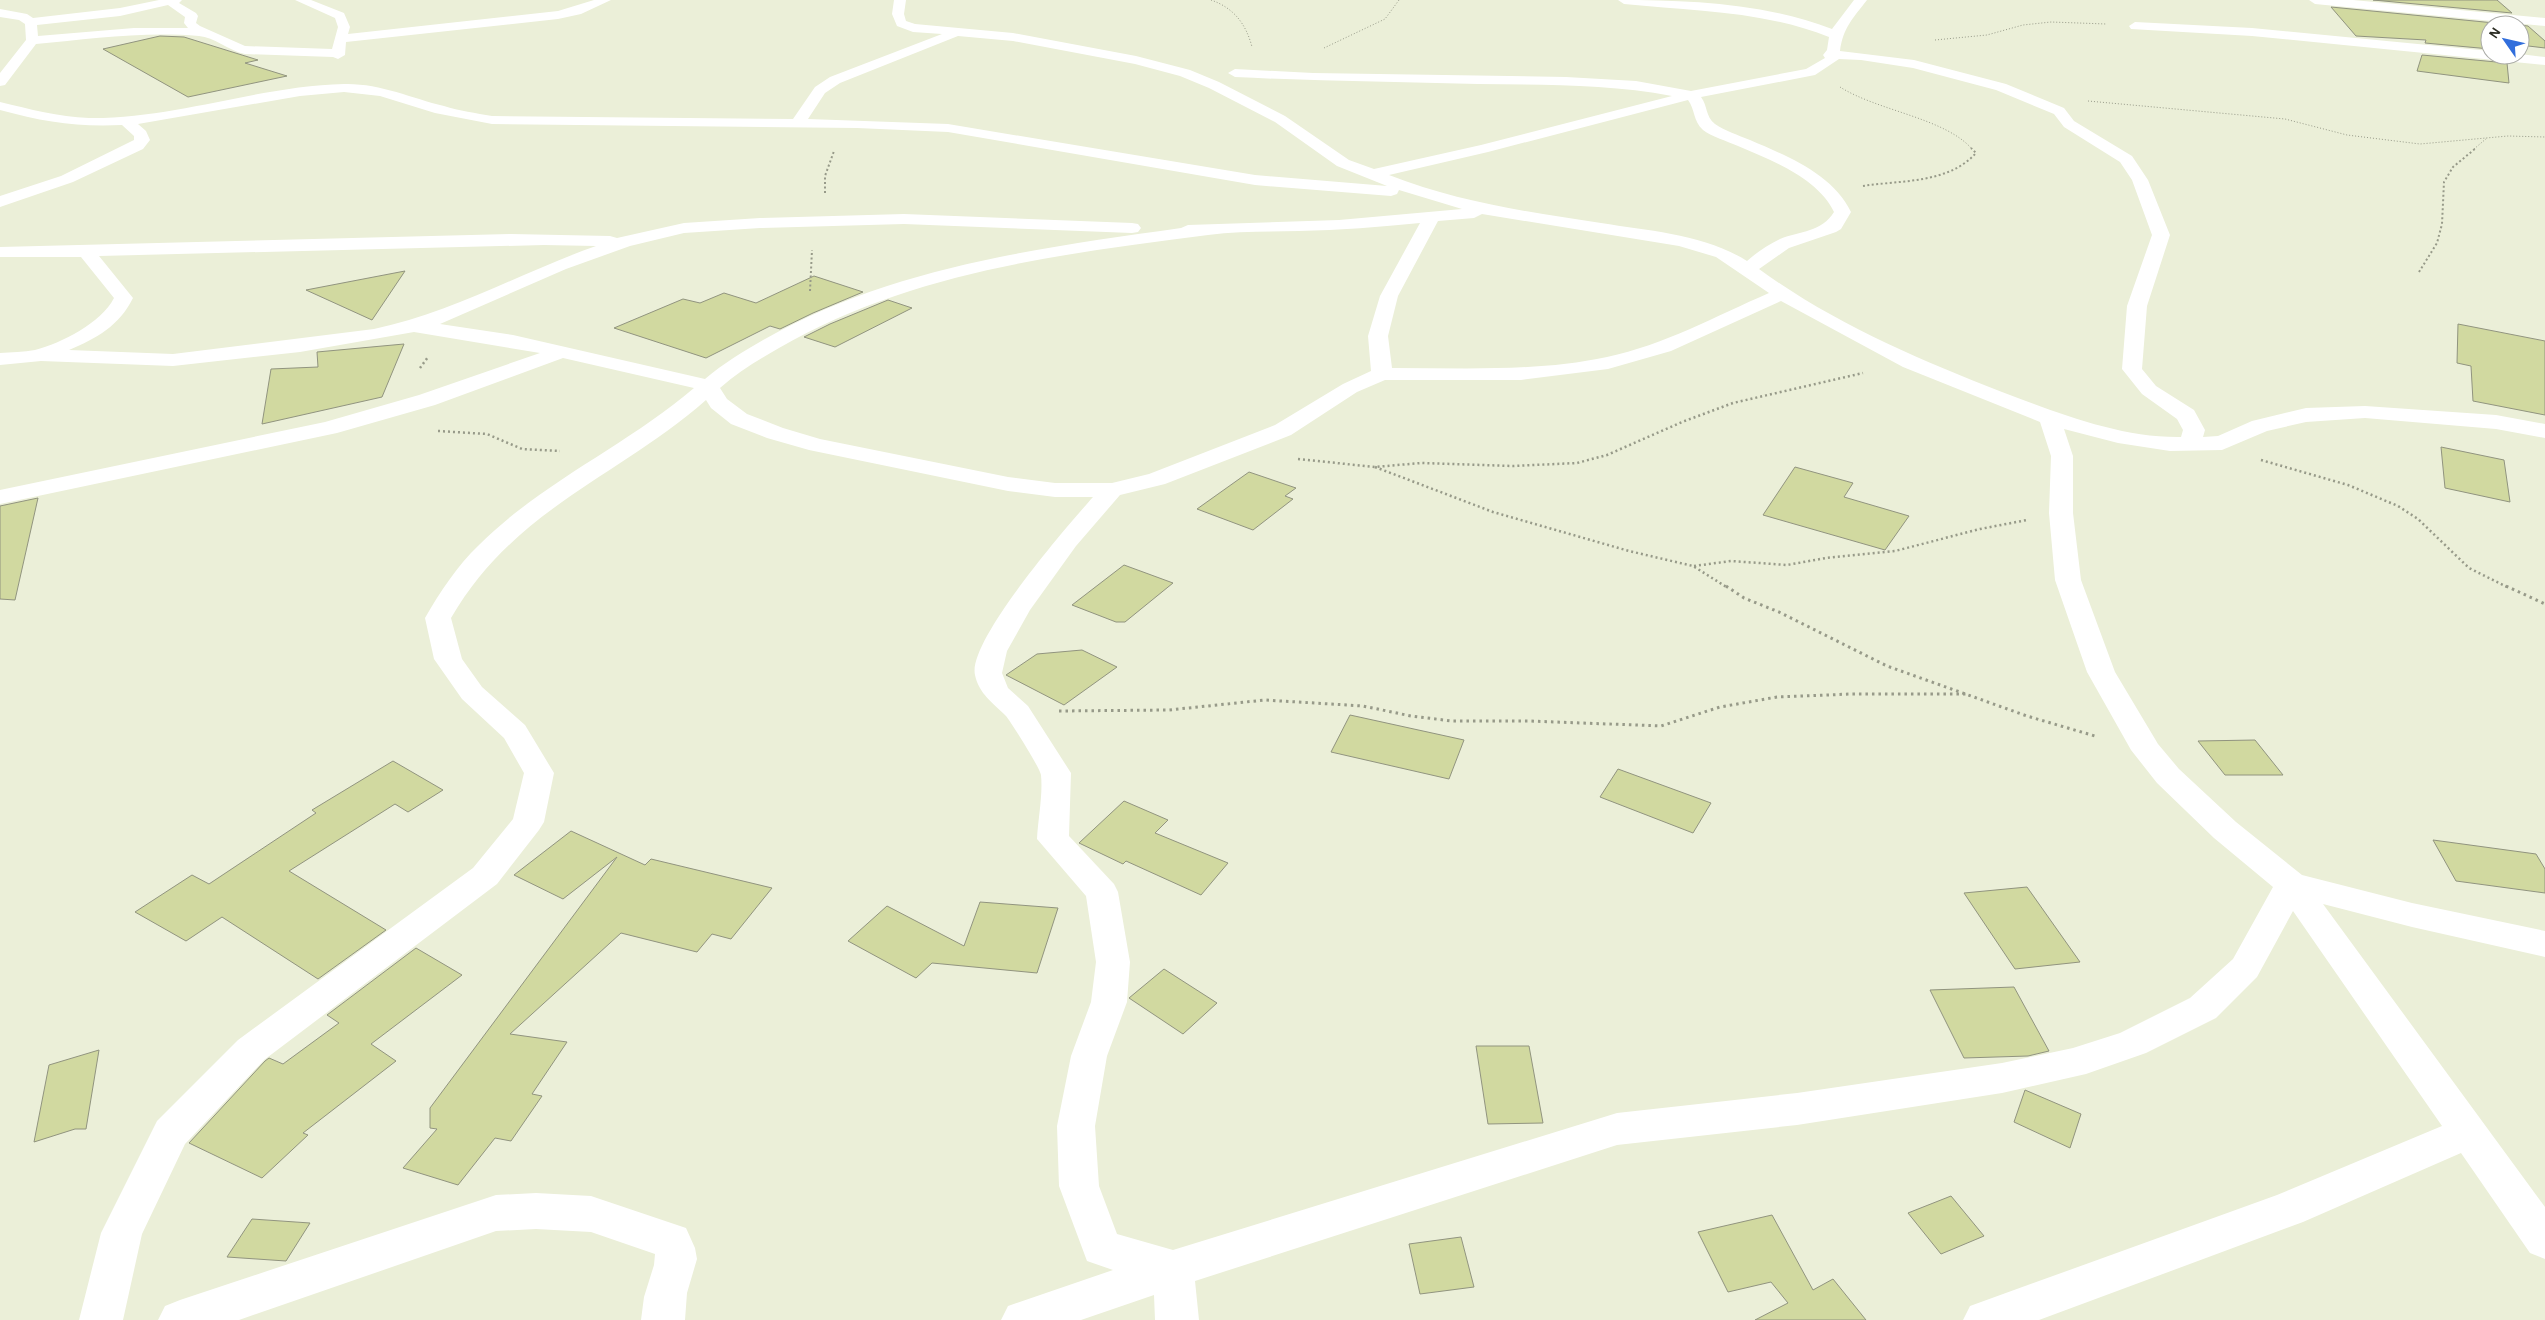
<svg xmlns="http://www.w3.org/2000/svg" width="2545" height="1320" font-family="'Alegreya Sans',sans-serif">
	<rect width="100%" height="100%" fill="#ebefd8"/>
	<g fill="#d1d9a0" stroke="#91947f">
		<polygon points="2373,0 2497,0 2512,13"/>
		<polygon points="2331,7 2515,25 2490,25 2490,49 2425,43 2426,40 2356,36"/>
		<polygon points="2520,25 2528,26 2545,41 2545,48 2520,45"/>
		<polygon points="160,36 184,37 258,60 245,63 287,76 188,97 103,49"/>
		<polygon points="2422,55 2507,63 2509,83 2417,71"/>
		<polygon points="405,271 372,320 306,290"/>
		<polygon points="814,276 863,292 813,313 780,329 770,326 706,358 614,328 683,299 700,303 724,293 756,303"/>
		<polygon points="888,300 912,308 835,347 804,337 830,324"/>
		<polygon points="2458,324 2545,341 2545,415 2473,401 2471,366 2457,363"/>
		<polygon points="404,344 382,397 262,424 271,369 318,367 317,352"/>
		<polygon points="2441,447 2504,460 2510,502 2445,488"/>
		<polygon points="1795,467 1853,483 1844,497 1909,516 1885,550 1763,515"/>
		<polygon points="1249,472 1296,488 1285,496 1293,499 1253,530 1197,509"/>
		<polygon points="38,498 15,600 0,599 0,506"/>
		<polygon points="1124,565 1173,583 1125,622 1116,622 1072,605"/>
		<polygon points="1082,650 1117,667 1064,705 1006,675 1037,654"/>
		<polygon points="1350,715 1464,740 1449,779 1331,752"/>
		<polygon points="2255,740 2283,775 2225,775 2198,741"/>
		<polygon points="393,761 443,790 408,812 395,804 289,871 386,930 318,979 222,917 186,941 135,912 192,875 209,884 316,813 312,810"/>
		<polygon points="1618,769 1711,803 1693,833 1600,797"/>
		<polygon points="1124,801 1168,820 1155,833 1228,863 1201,895 1126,861 1123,864 1079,843"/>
		<polygon points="571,831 645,865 651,859 772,888 731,939 712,934 697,952 621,933 510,1034 567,1042 532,1094 542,1096 511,1141 495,1138 458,1185 403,1168 437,1129 430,1128 430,1108 617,857 563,899 514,875"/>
		<polygon points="2433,840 2536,854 2545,869 2545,893 2456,881"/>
		<polygon points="2027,887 2080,962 2015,969 1964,893"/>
		<polygon points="980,902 1058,908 1037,973 932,963 916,978 848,941 887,906 964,946"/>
		<polygon points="416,948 462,975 371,1044 396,1061 303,1133 308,1135 262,1178 189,1143 265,1061 269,1058 283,1064 339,1023 327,1015"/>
		<polygon points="1164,969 1217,1003 1183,1034 1129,998"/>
		<polygon points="2014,987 2049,1051 2028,1056 1964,1058 1930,990"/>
		<polygon points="1476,1046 1529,1046 1543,1123 1488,1124"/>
		<polygon points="99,1050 86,1129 75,1129 34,1142 49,1065"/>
		<polygon points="2025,1090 2081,1114 2070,1148 2014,1122"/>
		<polygon points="1951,1196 1984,1236 1941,1254 1908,1213"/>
		<polygon points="1772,1215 1813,1290 1833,1279 1866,1320 1755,1320 1788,1303 1771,1282 1728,1292 1698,1232"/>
		<polygon points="252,1219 310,1223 286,1261 227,1257"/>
		<polygon points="1461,1237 1474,1287 1420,1294 1409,1244"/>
	</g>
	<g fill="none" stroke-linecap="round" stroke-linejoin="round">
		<g stroke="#979a89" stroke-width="1" stroke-dasharray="1 2" stroke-linecap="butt">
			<path d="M1211,0C1234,8 1246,24 1252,47"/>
			<polyline points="1935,40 1987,35 2023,25 2051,22 2106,24"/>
			<polyline points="1324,48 1385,19 1399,0"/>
			<path d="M1840,87C1878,111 1945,118 1972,149"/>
			<polyline points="2088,101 2285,119 2347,135 2420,144 2508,136 2545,137"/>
			<polyline points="2474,149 2487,138"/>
		</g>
		<g stroke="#979a89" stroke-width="2" stroke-dasharray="2 2.5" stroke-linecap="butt">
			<path d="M1863,186C1901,180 1948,184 1976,153L1971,148"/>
			<polyline points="825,193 825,176 834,151"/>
			<polyline points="2419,272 2437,243 2442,224 2444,182 2453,167 2476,148"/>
			<polyline points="810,291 812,250"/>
		</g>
		<g stroke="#979a89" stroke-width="2.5" stroke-dasharray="2 3" stroke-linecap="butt">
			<polyline points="420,368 428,357"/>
			<polyline points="438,431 487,434 522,449 560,451"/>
			<polyline points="1298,459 1375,467 1421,463 1513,466 1577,463 1607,455 1682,422 1733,403 1863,373"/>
			<polyline points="2261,460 2348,485 2398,506 2418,519 2469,568 2509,588"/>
			<polyline points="1375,467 1493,512 1629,551 1693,566 1728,588"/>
			<polyline points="1694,566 1731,561 1787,565 1826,558 1895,551 1980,529 2027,520"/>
		</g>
		<g stroke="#979a89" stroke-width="3" stroke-dasharray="2.5 4" stroke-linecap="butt">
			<polyline points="1726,586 1744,598 1779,612 1887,666 2027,716 2095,736"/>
			<polyline points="2506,586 2545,604"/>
			<polyline points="1059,711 1169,710 1265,700 1363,706 1411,716 1452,721 1530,721 1661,726 1720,707 1777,697 1851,694 1967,694"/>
		</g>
		<g fill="#fff" fill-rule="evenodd">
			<path d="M159,0H182L179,3L196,13L198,16L196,23L200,26L245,46L332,49L338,27L335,18L295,0H311L344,13L350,27L348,34L558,11L594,0H611L581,14L558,19L346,42L345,55L338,59L333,57L245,54C229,51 214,37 199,36C145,31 89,39 36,44L5,85L0,86V73L26,40L25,24L19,20L0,17V9L27,14L33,18L120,8ZM168,5L185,17L184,23L188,28H134L38,36L37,25L120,16Z"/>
			<path d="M894,0H906L904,14L906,21L915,24L1013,33L1136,56L1190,70L1219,82L1285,116L1349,160L1374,169L1481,145L1672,96C1608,84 1543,85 1478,84C1397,82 1316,81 1235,77L1228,73L1235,69L1313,73L1566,77L1636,81L1691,91L1806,69L1825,58L1823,55L1827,50L1829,37C1764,11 1694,11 1624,4L1618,0C1689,0 1765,3 1832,29L1854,0H1867C1853,18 1843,28 1840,51L1914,60L2006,84L2064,108L2074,121L2132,156L2148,180L2170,235L2147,306L2142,369L2156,386L2194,410L2205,430L2203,437L2218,436L2252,421L2306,408L2365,406L2496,415L2545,424V438L2496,429L2365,418L2306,422L2267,431L2222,450L2170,451L2118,443L2064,429L2073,456V513L2081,580L2115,672L2158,744L2179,769L2236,822L2302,875L2412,903L2545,931V957L2412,927L2323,904L2545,1207V1259L2530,1253L2461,1153L2303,1222L2039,1320H1963L1970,1306L2277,1195L2442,1126L2293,911L2257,977L2216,1018L2146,1053L2086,1074L2002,1093L1797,1125L1617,1145L1195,1281L1199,1320H1155L1154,1295L1081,1320H1001L1008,1306L1113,1270L1087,1261L1059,1186L1057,1126L1071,1056L1091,1002L1096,962L1086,896L1037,839C1038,819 1043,795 1041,775C1040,768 1011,722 1006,716C993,703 979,694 975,675C967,641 1069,524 1093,497H1055L1008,491L809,450L767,438L731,424L711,408L706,400C617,478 515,508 451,618L462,659L482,687L525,725L554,773L544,822L539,830L497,884L264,1060L185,1144L142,1234L123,1320H79L101,1233L157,1121L238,1040L473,868L513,819L524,773L504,738L462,699L434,659L425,618C440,592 457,566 479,545C542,482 626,446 694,388L563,358L435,405L337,433L0,504V490L325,422L419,395L540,353L414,332L300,352L173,366L41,361L0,365V353C11,352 24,352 35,350C62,343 101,323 114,298L81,257H0V247L511,234L610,236L617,238L684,223L760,218L904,214L1132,223L1138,224L1141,228L1138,232L1132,233L904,224L760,228L684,233L630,246L566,269L440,324L513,335L705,379C724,363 744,351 765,339C892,267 1039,248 1181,228L1188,225L1339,220L1462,209L1399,190L1397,194L1391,196L1255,185L948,132L857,128L492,124L435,113L380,96L344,92L300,96L138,124L146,131L150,140L143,149L73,182L0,207V196L61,176L134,140V136L122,125C76,127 44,122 0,110V102C30,109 58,117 89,118C176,119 258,86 344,84C379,83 411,98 444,106C459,111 476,113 492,116L793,119L815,87L830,77L942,34L913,32L897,26L892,14ZM958,36L1013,41L1135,64L1180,76L1209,88L1275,122L1337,166L1387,186L1255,175L948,124L808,119L825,93L840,83ZM1839,59L1861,60L1913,68L1996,90L2054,114L2064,127L2120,162L2132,180L2152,235L2127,306L2122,369L2142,394L2177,419L2183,430L2181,437C2120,438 2058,413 2002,392C1917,359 1833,323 1759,269L1789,248L1836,232L1841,229L1851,212C1833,174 1787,156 1750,140C1738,135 1725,131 1715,124C1705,116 1708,106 1701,97L1815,75ZM1688,100C1695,109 1693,121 1703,130C1712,137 1727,141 1738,146C1771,160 1818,178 1834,212C1822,232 1800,231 1780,239C1768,245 1757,252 1747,261C1704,234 1650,231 1601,223C1528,212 1458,202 1389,175L1488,152ZM1482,214L1679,246L1716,257L1769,293C1716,316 1664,345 1607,357C1537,372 1463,368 1392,368L1388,336L1398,296L1438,221L1474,218ZM1420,223L1380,296L1368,336L1371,371L1343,384L1275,425L1149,474L1112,483H1055L1008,477L820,439L783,428L747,414L727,399L720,388C738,372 758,360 779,348C909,272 1062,254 1208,235C1238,231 1269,232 1299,231C1340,230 1380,227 1420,223ZM544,245L596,246C522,272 452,313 374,329L173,354L69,350C97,338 119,326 133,298L99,256ZM1781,301L1903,367L2040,422L2051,456L2049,513L2055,580L2087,672L2131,750L2157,783L2214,838L2273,887L2233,959L2190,998L2120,1033L2073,1048L2002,1063L1797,1093L1617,1113L1173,1250L1117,1234L1099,1186L1095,1126L1107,1056L1127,1002L1130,962L1118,892L1114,884L1069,836L1071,773L1028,706L1008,688L1002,673L1007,651L1030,610L1076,546L1120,495L1165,484L1291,435L1357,392L1385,380H1521L1608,369L1671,351Z"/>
			<polygon points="2309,0 2353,0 2545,18 2545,26 2315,4"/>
			<polygon points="2135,22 2252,28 2490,51 2490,55 2520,54 2545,57 2545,65 2252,36 2131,29 2129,26"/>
			<polygon points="536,1193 591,1196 686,1228 695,1248 697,1259 687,1293 685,1320 641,1320 644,1297 654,1265 655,1254 591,1232 536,1229 496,1231 239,1320 158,1320 165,1306 180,1300 496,1195"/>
		</g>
	</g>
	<g transform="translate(2505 40) rotate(304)"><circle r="24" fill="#ffffff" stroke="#aaaba7"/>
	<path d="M0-4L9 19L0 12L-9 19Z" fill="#316edc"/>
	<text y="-8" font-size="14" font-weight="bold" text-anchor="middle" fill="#2b2c23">N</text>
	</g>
</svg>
